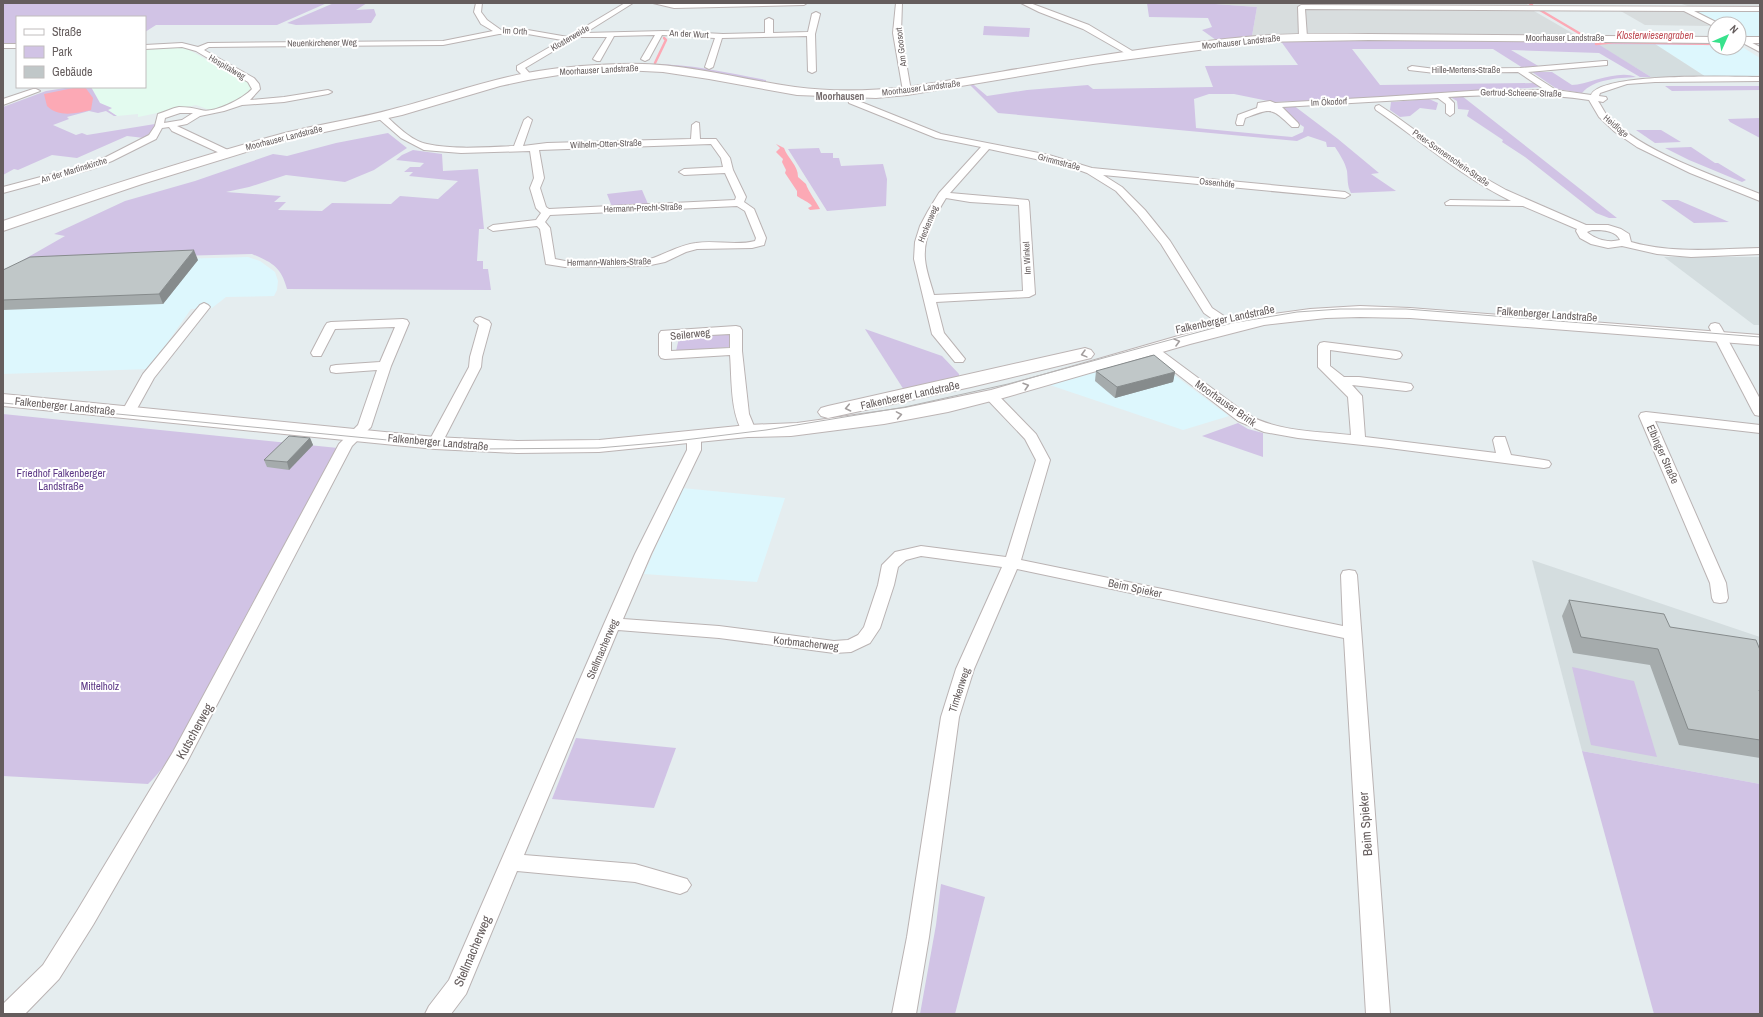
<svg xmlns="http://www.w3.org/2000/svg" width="1763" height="1017" font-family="'Archivo Narrow',sans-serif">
	<rect width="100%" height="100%" fill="#e5edef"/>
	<g fill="#ddf7fd">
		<polygon points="1760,10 1760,37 1741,35 1739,34 1739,24 1720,24 1695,11"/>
		<polygon points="1655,44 1715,45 1715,48 1739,48 1739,45 1760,58 1760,75 1746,77 1706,77"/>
		<polygon points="248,257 260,261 275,272 278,281 277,290 274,296 226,297 212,308 191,309 149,369 3,374 3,276 36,263"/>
		<polygon points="1145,353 1229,416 1183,430 1038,381"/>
		<polygon points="682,488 785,498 757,582 644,574"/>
	</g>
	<g fill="#d8ddde">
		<polygon points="1201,3 1526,3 1534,11 1579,37 1316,34 1252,36 1257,7"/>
		<polygon points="1678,3 1760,3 1760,6 1688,6"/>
		<polygon points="1619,10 1672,10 1684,12 1710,26 1645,25"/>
	</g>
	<g fill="#d4dddf">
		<polygon points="1597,44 1655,44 1706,77 1651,77"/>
		<polygon points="1664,257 1760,257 1760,325 1754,325"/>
		<polygon points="1532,560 1760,637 1760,784 1582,751"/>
	</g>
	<polygon fill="#e3fbef" points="182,46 251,84 252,89 249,93 241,99 219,108 210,110 196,105 143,116 138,117 138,114 117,116 107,110 112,109 100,103 91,87 145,87 145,49"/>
	<g fill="#d1c3e5">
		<polygon points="3,3 327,3 277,25 156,25 145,32 145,17 17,17 17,43 3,43"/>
		<polygon points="334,3 367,3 356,10 374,9 376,15 371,23 296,25 287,23"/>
		<polygon points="1147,3 1201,3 1257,7 1252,36 1216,40 1202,30 1212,27 1208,18 1149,17"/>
		<polygon points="984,26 1030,28 1029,37 983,35"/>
		<path d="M1305,39L1715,43V45L1598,44L1651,77H1640L1599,53L1511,50L1540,67L1523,68L1493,49H1352L1380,85L1534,83L1541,87L1389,98L1273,102L1234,94H1209L1194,99L1196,128L1292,137L1303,132L1304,127L1292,119L1283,108L1285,106L1293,105L1338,139L1379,173L1371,174L1396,191L1351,193C1347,186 1348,179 1347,171C1345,162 1340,155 1335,147H1327L1326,142L1308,136L1297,141L998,113L970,85H974L987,96L1027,90L1088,85L1093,89L1213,87L1205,66L1298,65L1280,40Z"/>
		<path d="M653,64C691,64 729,73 766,80V83L652,65Z"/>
		<path d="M1532,72H1552L1572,85C1589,84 1619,69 1636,77C1618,78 1594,79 1582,93L1557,89Z"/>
		<polygon points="1665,86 1760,86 1760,90 1672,91"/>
		<polygon points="71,87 91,87 100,103 112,108 108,110 117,116 114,116 106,111 98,113 89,111 67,117 69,119 53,125 76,135 82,133 87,135 155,124 155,129 144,138 127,136 77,158 52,155 18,170 14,169 3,175 3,107 46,91"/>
		<polygon points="1462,96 1617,218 1609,218 1596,213 1525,157 1502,142 1503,140 1467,116 1469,110 1458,109 1457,101 1450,97"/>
		<polygon points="1429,99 1438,103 1436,110 1420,108 1410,116 1400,117 1390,110 1391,102"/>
		<polygon points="1760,118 1760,138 1730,122 1728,119"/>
		<polygon points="1636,130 1661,130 1681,142 1655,143"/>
		<path d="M388,133L407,148L374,170L345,182L286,175L249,187L226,192L281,196L274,202H286L278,210L322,211L332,203L391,204L400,196L438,199L458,181L409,176L413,172H404L410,167H420L424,163L396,160L402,155L413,150L442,154L443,171L478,169L484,229H479L477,261H483V269H488L491,290L287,289C281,267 273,263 252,254L23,260L65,236L54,234L125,201L195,181L273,154L287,156L336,143Z"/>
		<polygon points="1691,147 1715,163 1718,163 1746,180 1742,182 1689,160 1665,148"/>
		<polygon points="819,148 821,153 833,153 833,158 839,158 841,166 883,164 887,179 886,206 827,211 788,149"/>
		<polygon points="642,190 648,204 612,207 607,194"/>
		<polygon points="1661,200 1678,200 1729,222 1694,223"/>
		<polygon points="865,329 942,356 959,374 959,376 904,390"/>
		<polygon points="730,334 731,347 676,351 679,338"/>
		<path d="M3,414L338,448C299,518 261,587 223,658C204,695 178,756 148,784L3,776Z"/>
		<polygon points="1238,423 1248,429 1263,433 1263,457 1202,436"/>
		<path d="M1572,667C1593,671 1613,677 1634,681L1657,757L1591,745Z"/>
		<polygon points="576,738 676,748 654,808 552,799"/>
		<polygon points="1582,751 1760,784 1760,1014 1654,1014"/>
		<polygon points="941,884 985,897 955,1014 920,1014 936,925"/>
	</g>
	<g fill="#fca9b5">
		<path d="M78,87H85L93,98L91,110C77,113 59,118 47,106L44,94Z"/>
		<path d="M776,144L784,148C788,159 798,165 798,177L806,184C807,189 817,203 820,209L810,210L808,208L812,206C808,201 802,200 797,196V191L785,173L786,170L782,162L783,159L776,152L780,148Z"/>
	</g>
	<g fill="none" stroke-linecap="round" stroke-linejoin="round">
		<g stroke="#fca9b5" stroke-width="2.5">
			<polyline points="1529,3 1532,5"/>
			<polyline points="1540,10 1584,36"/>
			<polyline points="1596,44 1615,42 1715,44"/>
			<polyline points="655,63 666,40 664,38"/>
		</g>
		<defs>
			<g id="street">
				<path d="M476,3H482L481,12L487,20L501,30L522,29L568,37L625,3H633L585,33L664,31L723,34L765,33V20L769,18L773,20V33L808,32L812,14L816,12L820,14L815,34L816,71L812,73L808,71L807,36L722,38L713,67L709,69L705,67L715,38L662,35L649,59L645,61L641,59L655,35L614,36L600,61H597L593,59L607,37H577L525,68L532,76L528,78H525L517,70V66L562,40L522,33L499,34L443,45L209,47L204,50L254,78L259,84L260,89L250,100L284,97L328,90L332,92L328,94L284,102L242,105L224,111L200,116L187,124L177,126L230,151L232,153L230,155H224L172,131L169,127L162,128L156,139L112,161L92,169L3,193V187L86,165L106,157L149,135L155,126L158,114C165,112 172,108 179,107C187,107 194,108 201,110C213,114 243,99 252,89L248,82L196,51L182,47L145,49V45L182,43L198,47L208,43L443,41L493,31L481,24L474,12ZM180,113H193L182,120L164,123L165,118Z"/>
				<polygon points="653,3 674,4 807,3 804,5 674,8"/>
				<polygon points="896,3 902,3 901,33 911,91 907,93 903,91 893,33"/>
				<polygon points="1021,3 1030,3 1089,25 1139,55 1138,57 1132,57 1083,29 1039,12"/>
				<polygon points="1301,5 1760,7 1760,11 1694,11 1718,23 1715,24 1715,27 1684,11 1305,9 1307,37 1303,39 1299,37 1298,7"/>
				<polygon points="1739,36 1760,47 1760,52 1739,41"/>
				<rect x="3" y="44" width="14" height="4"/>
				<path d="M1604,61H1607V65L1528,72L1556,90L1591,95C1601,72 1733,77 1760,77V81L1655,82L1627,84L1600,93L1599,96L1606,97L1607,99L1603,102L1598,101C1601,105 1603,110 1606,114C1637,150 1715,176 1760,194V201L1690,173L1637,147L1615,132L1599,117L1589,100C1542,93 1496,94 1448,97L1454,103V113L1450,116L1446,113V104L1438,98L1282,107L1298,123L1299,125L1298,127H1292C1271,107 1272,108 1245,118L1243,125H1237L1236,123L1238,115L1257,108L1258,103L1270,101L1275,103L1381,97L1486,90H1545L1518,72L1435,73L1409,70L1408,68L1412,66L1435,69L1520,68Z"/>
				<polygon points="33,89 36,89 40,91 3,105 3,99"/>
				<path d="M847,92H853L856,100L941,134L1049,155L1092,168L1345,192L1350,195L1345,198L1103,175L1122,187L1145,210L1170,241L1212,308L1236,324L1238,327L1236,330H1228L1204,313L1161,244L1137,214L1116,191L1087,173L1068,166L989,149L950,193L1028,200L1029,202L1035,294L1029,297L936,302L944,333L965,359L963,362H955L932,334L914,259L915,242L920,226L928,211L939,193L981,147L936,138L849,103L846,94ZM946,198L970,202L1019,205L1023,291L934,295C931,284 926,271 925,259C923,237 935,216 946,198Z"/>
				<path d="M1379,105L1394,115L1467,168L1506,190L1586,225H1608L1621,229L1629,234L1631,242C1673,254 1717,249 1760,248V254L1691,257L1657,254L1622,246L1608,248L1591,244L1580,238L1576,231L1577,229L1523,206L1446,205L1445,203L1450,200L1511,201C1462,177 1421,141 1376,110L1375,108L1376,106ZM1592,230C1601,230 1616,230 1620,240C1609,243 1597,240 1588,233L1587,232Z"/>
				<path d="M381,113L384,114C396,125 411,141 427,144C453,150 488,147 514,146L524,120L528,117L532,120L523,146L547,143L691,139L692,125L696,122L699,123L700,139H716L730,158L733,170L746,197L744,202L754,209L766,238L764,245L752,248L697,249L686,252L665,262L646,266L565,267L546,264L540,229L537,226L493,231L488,228L493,225L536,220L541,213L536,208L530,188L534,178L530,151L461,153L424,150L401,138L378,118L377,116ZM711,144L721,158L723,167L684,169L679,172L684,175L725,173L736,197L735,200L549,209L546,207L540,188L544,178L539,150ZM737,206L745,211L756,238L755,241C736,246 715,240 696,243C678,245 663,256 646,260L565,261L555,259L550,228L545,222L550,215Z"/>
				<polygon points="204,303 208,305 210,307 154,378 133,416 123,416 121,413 143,374 200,305"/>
				<polygon points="480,317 489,321 491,324 482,357 481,367 442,443 440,446 430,446 428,443 469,367 470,357 479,325 474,321 476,318"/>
				<polygon points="403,319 407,320 409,323 391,366 371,427 352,446 187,762 93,925 59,979 25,1014 3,1014 3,1004 43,965 77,911 173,752 339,444 358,425 377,370 336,373 331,372 330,369 331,366 336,365 380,362 395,327 335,329 321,356 313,356 311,353 325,326 327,323 331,322"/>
				<polygon points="1715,323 1719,324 1721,327 1760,399 1760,416 1755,415 1753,412 1709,327 1711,324"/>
				<path d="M736,326L740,327L742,330V351L749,414L756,431L754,434H744C730,414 732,379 730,355L665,359L661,358L659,355V334L661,331ZM730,334V348L671,351V337Z"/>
				<path d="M1324,342L1396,351L1400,352L1402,355L1400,358L1396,359L1330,350V366L1344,377H1359L1406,383L1411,384L1413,387L1411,390L1406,391L1352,385L1362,396L1365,437L1496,453L1493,440L1495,437H1505L1511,455L1544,460L1549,461L1551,464L1549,467L1544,468L1381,447L1298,438L1264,432L1238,421L1145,349L1147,346H1155L1248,415C1280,432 1315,431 1351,435L1348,397L1318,367V346L1320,343Z"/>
				<polygon points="991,392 996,393 1036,434 1050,460 1021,560 1343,626 1341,575 1343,571 1349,570 1355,571 1357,575 1390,1014 1366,1014 1344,638 1017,569 974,669 959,717 929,937 916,1014 892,1014 907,937 941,717 956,669 1002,567 921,556 906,560 898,567 894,585 880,628 870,643 851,652 834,653 719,638 618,630 524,855 635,864 687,879 691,885 687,891 680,894 635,882 517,871 466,994 451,1014 425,1014 429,1006 449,980 604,624 635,554 687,450 687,437 689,434 699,434 701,437 701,450 651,554 623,619 719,626 834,641 848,640 858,635 864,627 878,585 882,565 895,552 921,546 1006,557 1036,460 1025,439 984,396 986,393"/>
				<polygon points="1646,412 1760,425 1760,433 1655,421 1726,583 1728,598 1726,602 1720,603 1714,602 1712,598 1710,583 1639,416 1641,413"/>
			</g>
			<g id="secondary">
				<path d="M1369,34L1715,37V43L1369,40L1259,42L1093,64L907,95L876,98L797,95L709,79L663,72L623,70L565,74L528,80L500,86L402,115L279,142L142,184L3,231V221C91,191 180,162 270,137C311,125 355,120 397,108C440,97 483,81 527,73C558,67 589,65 620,64C679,61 737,79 795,87C832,92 870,91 907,87C1023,69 1140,46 1257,36C1294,33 1332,34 1369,34Z"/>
				<rect x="1739" y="37" width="21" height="6"/>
				<polygon points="1360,306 1410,308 1760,335 1760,345 1410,318 1360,317 1326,318 1264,325 1190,344 1003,398 948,412 884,424 791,436 748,437 599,452 517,453 435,449 3,406 3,394 435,437 517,441 599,440 748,425 797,423 905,408 991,390 1178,336 1253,317 1310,309"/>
				<polygon points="1085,348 1091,350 1094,354 1091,358 971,387 828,418 821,416 818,412 821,408 828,406"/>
			</g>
		</defs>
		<use href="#street" stroke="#bab3b3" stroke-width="2"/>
		<use href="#secondary" stroke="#bcb4b4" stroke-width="2"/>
		<use href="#street" fill="#fff" fill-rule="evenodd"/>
		<use href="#secondary" fill="#fff" fill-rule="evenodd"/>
		<polyline stroke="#b5b4b4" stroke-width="1" points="3,403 481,449 598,448 668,442 766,430 905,407 1008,384 1232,323 1297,312 1340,309 1406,309 1760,337"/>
	</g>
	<g fill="#a5abac">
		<polygon points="198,260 163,304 3,310 3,270"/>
		<polygon points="1096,371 1175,372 1173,382 1115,398 1095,381"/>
		<polygon points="310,438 313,445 289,470 267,467 264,460"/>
		<polygon points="1569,600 1670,627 1760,650 1760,758 1679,745 1650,665 1573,653 1562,616"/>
	</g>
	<g fill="#868b8c">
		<polygon points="194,250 198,260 163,304 159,294"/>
		<polygon points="1175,372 1173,382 1115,398 1117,387"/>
		<polygon points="310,438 313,445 289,470 287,462"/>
	</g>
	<g fill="#c0c7c8" stroke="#868b8c">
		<polygon points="194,250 159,294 3,300 3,270 30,257"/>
		<polygon points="1154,355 1175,372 1117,387 1096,371"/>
		<polygon points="289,436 310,438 287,462 264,460"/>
		<polygon points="1569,600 1664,614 1670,627 1756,640 1760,650 1760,690 1759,690 1760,693 1760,740 1688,729 1658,649 1581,637"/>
	</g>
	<defs><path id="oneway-chevron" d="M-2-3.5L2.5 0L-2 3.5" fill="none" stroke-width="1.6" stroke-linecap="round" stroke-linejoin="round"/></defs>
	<g stroke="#a39e9e">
		<use href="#oneway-chevron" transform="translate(1177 342) rotate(-15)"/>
		<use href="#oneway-chevron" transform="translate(1084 354) rotate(165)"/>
		<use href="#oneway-chevron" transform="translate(1026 386) rotate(-17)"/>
		<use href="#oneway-chevron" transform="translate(848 408) rotate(168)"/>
		<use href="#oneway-chevron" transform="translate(899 415) rotate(-10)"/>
	</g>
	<g text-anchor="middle" stroke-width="4" stroke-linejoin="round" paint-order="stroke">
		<g font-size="9" fill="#655d5d" stroke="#fff">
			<text transform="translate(515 31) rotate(3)" y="3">Im Orth</text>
			<text transform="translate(689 34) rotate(3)" y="3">An der Wurt</text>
			<text transform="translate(570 38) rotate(-30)" y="3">Klosterweide</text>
			<text x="1565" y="41">Moorhauser Landstraße</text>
			<text transform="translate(1241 42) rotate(-6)" y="3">Moorhauser Landstraße</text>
			<text transform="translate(322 43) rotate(-1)" y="3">Neuenkirchener Weg</text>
			<text transform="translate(901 47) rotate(-97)" y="3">Am Goosort</text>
			<text transform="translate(227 67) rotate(30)" y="3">Hospitalweg</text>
			<text transform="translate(599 70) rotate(-3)" y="3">Moorhauser Landstraße</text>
			<text x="1466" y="73">Hille-Mertens-Straße</text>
			<text transform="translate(921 88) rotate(-7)" y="3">Moorhauser Landstraße</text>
			<text transform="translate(1521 93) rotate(1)" y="3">Gertrud-Scheene-Straße</text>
			<text transform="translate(1329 102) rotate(-3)" y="3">Im Ökodorf</text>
			<text transform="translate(1616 126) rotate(40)" y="3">Heidloge</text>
			<text transform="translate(284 138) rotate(-14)" y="3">Moorhauser Landstraße</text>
			<text transform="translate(606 144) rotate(-2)" y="3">Wilhelm-Otten-Straße</text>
			<text transform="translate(1451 158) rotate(35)" y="3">Peter-Sonnenschein-Straße</text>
			<text transform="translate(1059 162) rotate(15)" y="3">Grimmstraße</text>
			<text transform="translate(74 170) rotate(-17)" y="3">An der Martinskirche</text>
			<text transform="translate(1217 183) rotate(6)" y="3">Ossenhöfe</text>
			<text transform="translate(643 208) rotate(-2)" y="3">Hermann-Precht-Straße</text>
			<text transform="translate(928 224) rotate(-68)" y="3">Heckenweg</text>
			<text transform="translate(1027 258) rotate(-93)" y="3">Im Winkel</text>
			<text transform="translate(609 262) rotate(-1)" y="3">Hermann-Wahlers-Straße</text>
		</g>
		<g font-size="10" font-style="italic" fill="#bf4b54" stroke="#fff">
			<text x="1655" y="39">Klosterwiesengraben</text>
		</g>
		<g font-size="10" font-weight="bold" fill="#776e6f" stroke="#fff">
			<text x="840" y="100">Moorhausen</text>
		</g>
		<g font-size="11" fill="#655d5d" stroke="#fff">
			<text transform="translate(1547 314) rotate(4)" y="4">Falkenberger Landstraße</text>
			<text transform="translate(1225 319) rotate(-12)" y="4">Falkenberger Landstraße</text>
			<text transform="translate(690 334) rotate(-6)" y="4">Seilerweg</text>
			<text transform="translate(910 395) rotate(-12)" y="4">Falkenberger Landstraße</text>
			<text transform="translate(1226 403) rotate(35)" y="4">Moorhauser Brink</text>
			<text transform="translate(65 406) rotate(6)" y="4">Falkenberger Landstraße</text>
			<text transform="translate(438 442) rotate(5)" y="4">Falkenberger Landstraße</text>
			<text transform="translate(1663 454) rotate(66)" y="4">Elbinger Straße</text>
			<text transform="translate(1135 588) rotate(12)" y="4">Beim Spieker</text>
			<text transform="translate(806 643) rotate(6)" y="4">Korbmacherweg</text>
			<text transform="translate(602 649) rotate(-67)" y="4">Stellmacherweg</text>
			<text transform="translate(959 690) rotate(-72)" y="4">Timkenweg</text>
		</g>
		<g font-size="11" fill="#5e3a87" stroke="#fff">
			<text x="61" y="477">Friedhof Falkenberger<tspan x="61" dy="13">Landstraße</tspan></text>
			<text x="100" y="690">Mittelholz</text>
		</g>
		<g font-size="13" fill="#655d5d" stroke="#fff">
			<text transform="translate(194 731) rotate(-61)" y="5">Kutscherweg</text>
			<text transform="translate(1365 824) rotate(-94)" y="5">Beim Spieker</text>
			<text transform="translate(472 951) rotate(-67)" y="5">Stellmacherweg</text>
		</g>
	</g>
	<rect width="1763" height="1017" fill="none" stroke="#655d5d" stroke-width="8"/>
	<rect x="16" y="16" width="130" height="72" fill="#ffffff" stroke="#c1bebe"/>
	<rect x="24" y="29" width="20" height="6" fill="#ffffff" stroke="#c1bebe"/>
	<text x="52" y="36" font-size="12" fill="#655d5d">Straße</text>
	<rect x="24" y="46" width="20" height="12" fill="#d1c3e5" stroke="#c1bebe"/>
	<text x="52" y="56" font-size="12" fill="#655d5d">Park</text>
	<rect x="24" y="66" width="20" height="12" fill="#c0c7c8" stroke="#c1bebe"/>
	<text x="52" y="76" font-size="12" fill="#655d5d">Gebäude</text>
	<g transform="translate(1727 36) rotate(45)"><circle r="19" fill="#ffffff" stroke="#c1bebe"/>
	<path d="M0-3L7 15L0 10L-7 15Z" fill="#38e28c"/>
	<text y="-6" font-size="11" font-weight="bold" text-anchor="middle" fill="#655d5d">N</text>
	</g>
</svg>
